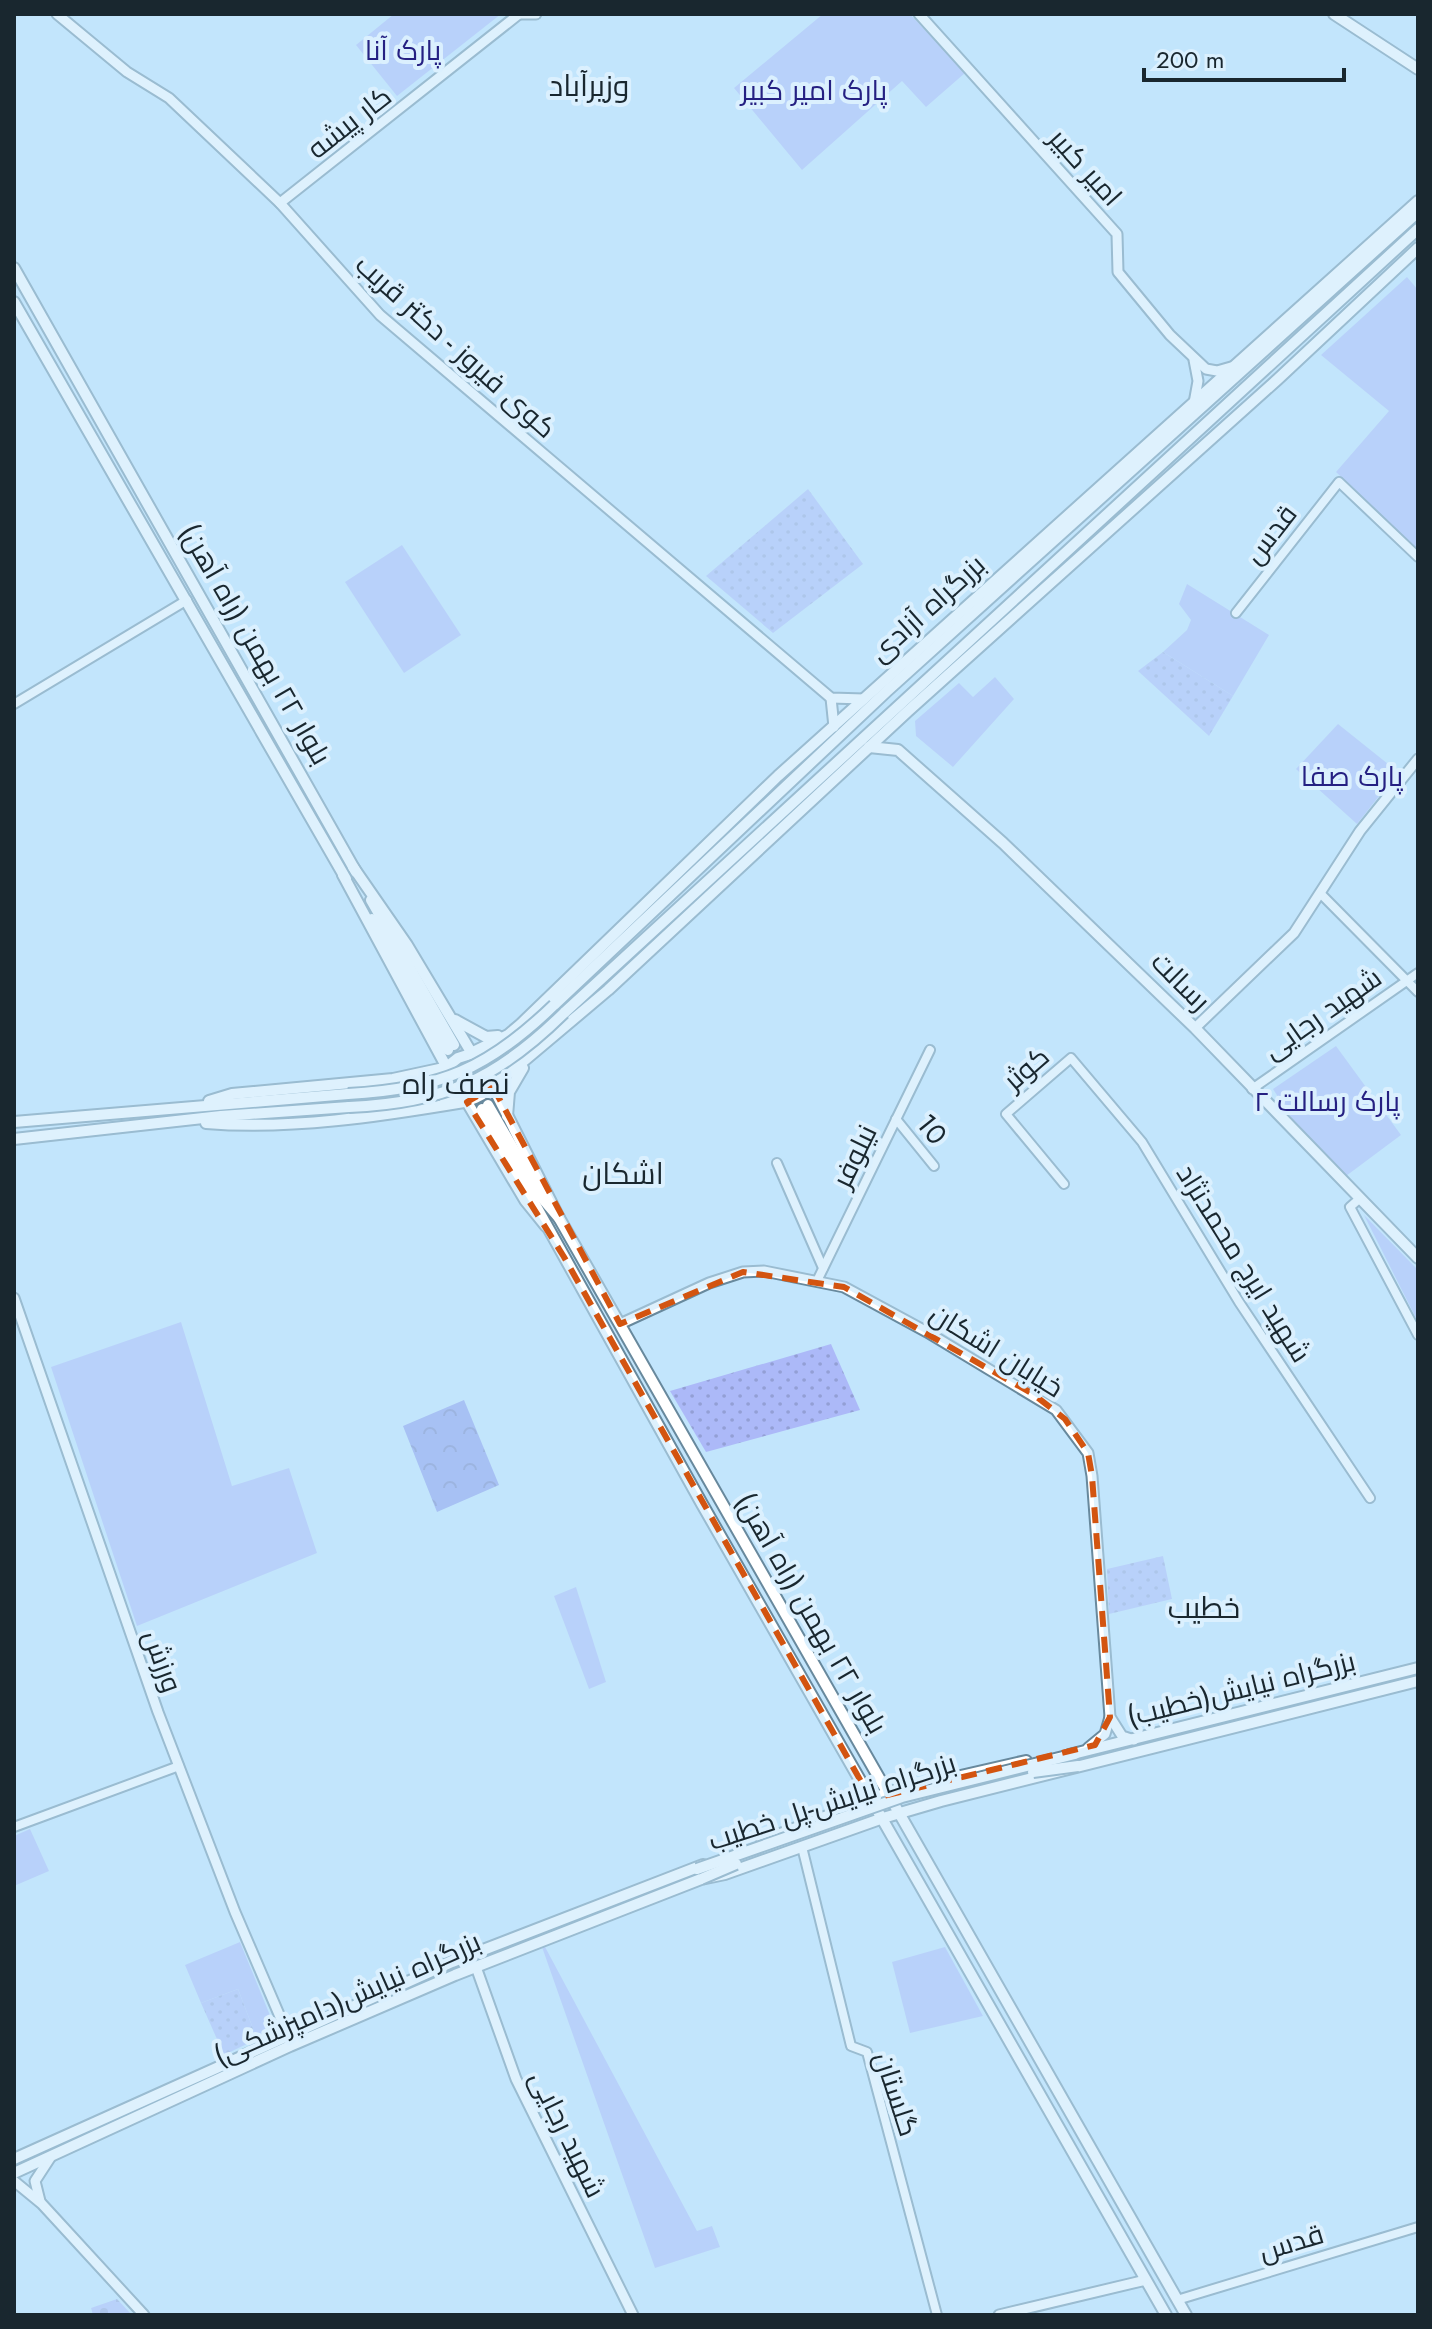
<svg xmlns="http://www.w3.org/2000/svg" width="1432" height="2329" font-family="Jost,Cairo,sans-serif">
	<defs>
		<pattern id="forest-crowns" width="20" height="18" patternUnits="userSpaceOnUse" patternTransform="scale(2)"><rect width="20" height="18" fill="#8694ea"/><path d="M2 6a3 3 0 1 1 6 0M12 15a3 3 0 1 1 6 0" fill="none" stroke="#6d79be"/></pattern>
		<pattern id="cemetery-stones" width="16" height="16" patternUnits="userSpaceOnUse" patternTransform="scale(2)"><rect width="16" height="16" fill="#acb9f8"/><path d="M2 7V4a2 2 0 0 1 4 0v3zM10 15v-3a2 2 0 0 1 4 0v3z" fill="#939fd5"/></pattern>
		<pattern id="garden-dots" width="8" height="8" patternUnits="userSpaceOnUse" patternTransform="scale(2)"><rect width="8" height="8" fill="#acb9f8"/><path d="M2 2h.1M6 6h.1" fill="none" stroke="#939fd5" stroke-width="1.8" stroke-linecap="round"/></pattern>
	</defs>
	<rect width="100%" height="100%" fill="#c2e5fc"/>
	<g fill="#acb9f8">
		<polygon points="394,14 501,14 397,96 356,45"/>
		<polygon points="823,14 910,14 965,73 926,107 902,81 802,170 734,88"/>
		<polygon points="1407,277 1418,290 1418,550 1336,472 1389,411 1321,355"/>
		<polygon points="402,545 461,635 404,673 345,582"/>
		<polygon points="1187,584 1269,635 1233,696 1163,652 1187,630 1191,620 1179,604"/>
		<polygon points="995,677 1014,699 953,767 916,736 915,721 959,683 973,697"/>
		<polygon points="1338,724 1398,772 1357,824 1296,769"/>
		<polygon points="1336,1046 1401,1135 1346,1176 1296,1125 1273,1089"/>
		<polygon points="1364,1215 1418,1270 1418,1322"/>
		<polygon points="181,1322 232,1486 289,1468 317,1553 137,1626 51,1367"/>
		<polygon points="576,1587 606,1682 589,1689 554,1596"/>
		<polygon points="30,1829 49,1871 14,1886 14,1836"/>
		<polygon points="536,1930 697,2231 712,2226 720,2247 655,2268"/>
		<polygon points="240,1942 276,2030 257,2039 238,1989 201,2003 185,1965"/>
		<polygon points="945,1947 983,2016 910,2033 892,1962"/>
	</g>
	<polygon fill="url(#forest-crowns)" points="464,1400 499,1485 437,1512 403,1426"/>
	<polygon fill="url(#cemetery-stones)" points="117,2299 132,2315 93,2315 91,2308"/>
	<g fill="url(#garden-dots)">
		<polygon points="808,489 863,564 773,633 706,576"/>
		<polygon points="1163,652 1233,696 1209,736 1138,671"/>
		<polygon points="831,1344 860,1410 706,1452 670,1391"/>
		<polygon points="1163,1556 1172,1599 1109,1614 1107,1569"/>
		<polygon points="238,1989 257,2039 224,2055 201,2003"/>
	</g>
	<g fill="none" stroke-linecap="round" stroke-linejoin="round">
		<g stroke="#a0bfd3" stroke-width="10" stroke-dasharray="10 5" stroke-linecap="butt">
			<polyline points="454,1045 485,1100"/>
			<polyline points="448,1050 479,1103"/>
		</g>
		<defs>
			<g id="tertiary">
				<polyline points="1236,613 1339,482 1418,557"/>
				<polyline points="14,704 187,600"/>
				<polyline points="1321,894 1418,992"/>
				<polyline points="1252,1089 1418,973"/>
				<polyline points="896,1119 934,1166"/>
				<polyline points="777,1163 823,1268"/>
				<polyline points="1064,1184 1006,1114 1071,1058 1142,1142 1239,1302 1370,1498"/>
				<polyline points="1358,1200 1350,1207 1418,1335"/>
				<polyline points="817,1281 930,1050"/>
				<polyline points="14,1827 179,1766"/>
				<polyline points="802,1847 851,2046 867,2052 937,2315"/>
				<polyline points="1177,2300 1418,2227"/>
			</g>
			<g id="secondary">
				<polyline points="57,14 127,72 169,98 280,203 380,315 831,698 864,699"/>
				<polyline points="521,14 536,14"/>
				<polyline points="919,14 1117,234 1118,272 1170,335 1206,369 1217,371 1231,367"/>
				<polyline points="280,203 519,14"/>
				<polyline points="1194,403 1198,381 1194,360"/>
				<polyline points="831,698 834,727"/>
				<polyline points="1195,1028 1294,933 1360,831 1418,759"/>
				<polyline points="14,1298 158,1712 235,1912 287,2033"/>
				<polyline points="620,1324 709,1283 743,1272 764,1271 844,1287 927,1332 1056,1410 1088,1453 1092,1476 1110,1717 1122,1736 1134,1740"/>
				<polyline points="1088,1748 1105,1734 1110,1717"/>
				<polyline points="476,1967 516,2079 633,2315"/>
				<polyline points="14,2181 42,2204 144,2315"/>
				<polyline points="40,2201 35,2181 50,2158"/>
				<polyline points="999,2315 1146,2280"/>
			</g>
			<g id="primary">
				<polyline points="1334,14 1418,69"/>
				<polyline points="14,268 356,872"/>
				<polyline points="14,302 346,879"/>
				<polyline points="869,747 898,750 1003,843 1195,1028 1418,1258"/>
				<polyline points="371,900 454,1045"/>
				<polyline points="372,919 448,1050"/>
				<polyline points="488,1105 542,1198 559,1218 1186,2315"/>
				<polyline points="482,1109 702,1504 1166,2315"/>
			</g>
			<g id="trunk">
				<polyline points="353,867 407,945 471,1052"/>
				<polyline points="343,875 446,1066"/>
				<polyline points="554,1005 887,691 1418,212"/>
				<polyline points="564,1013 1418,229"/>
				<polyline points="455,1020 486,1037 498,1036"/>
				<path d="M483,1050L499,1061L500,1078C486,1096 467,1106 445,1099L439,1091V1073L458,1058Z"/>
				<polyline points="473,1052 508,1035 521,1024 778,776 1418,201"/>
				<polyline points="494,1086 608,990 908,711 1278,379 1418,248"/>
				<polyline points="493,1087 559,1218"/>
				<polyline points="209,1101 232,1094 393,1079 444,1068"/>
				<polyline points="467,1102 525,1200 546,1226"/>
				<polyline points="507,1116 509,1092 523,1068"/>
				<polyline points="14,1122 348,1094"/>
				<path d="M206,1123C291,1130 380,1116 464,1102"/>
				<polyline points="14,1139 221,1116 349,1107"/>
				<polyline points="1069,1755 1418,1668"/>
				<polyline points="762,1841 887,1793 1026,1761"/>
				<polyline points="14,2159 452,1962 703,1865"/>
				<polyline points="14,2173 290,2046 455,1975 701,1879 725,1874 883,1818 941,1801 1418,1681"/>
			</g>
		</defs>
		<use href="#tertiary" stroke="#68899d" stroke-width="12"/>
		<use href="#secondary" stroke="#68899d" stroke-width="13"/>
		<use href="#primary" stroke="#68899d" stroke-width="14"/>
		<use href="#trunk" stroke="#68899d" stroke-width="14"/>
		<use href="#tertiary" stroke="#fff" stroke-width="8"/>
		<use href="#secondary" stroke="#fff" stroke-width="9"/>
		<use href="#primary" stroke="#fff" stroke-width="10"/>
		<use href="#trunk" stroke="#fff" stroke-width="10"/>
		<defs>
			<g id="trunk-bridge">
				<path d="M348,1094C440,1089 488,1069 554,1005"/>
				<path d="M349,1107C444,1103 496,1080 564,1013"/>
				<polyline points="1033,1772 1078,1766"/>
				<polyline points="697,1869 902,1797 1075,1754"/>
				<polyline points="701,1879 736,1864"/>
			</g>
		</defs>
		<use href="#trunk-bridge" stroke="#68899d" stroke-width="14" stroke-linecap="butt"/>
		<use href="#trunk-bridge" stroke="#fff" stroke-width="10"/>
	</g>
	<path d="M0 0H1432V2329H0ZM493,1087L620,1324L743,1272L844,1287L1033,1394L1065,1419L1088,1453L1092,1476L1110,1717L1095,1745L871,1799L564,1257L467,1102Z" fill="#c2e5fc" fill-opacity=".55" fill-rule="evenodd"/>
	<path fill="none" stroke="#d35410" stroke-width="6" stroke-dasharray="16 10" stroke-linejoin="round" d="M493,1087L620,1324L743,1272L844,1287L1033,1394L1065,1419L1088,1453L1092,1476L1110,1717L1095,1745L871,1799L564,1257L467,1102Z"/>
	<g text-anchor="middle" stroke-width="8" stroke-linejoin="round" paint-order="stroke">
		<g font-size="28" fill="#252082" stroke="#dbf0fe">
			<text x="403" y="60">پارک آنا</text>
			<text x="814" y="100">پارک امیر کبیر</text>
			<text x="1352" y="786">پارک صفا</text>
			<text x="1327" y="1111">پارک رسالت ۲</text>
		</g>
		<g font-size="28" fill="#19272f" stroke="#dbf0fe">
			<text transform="translate(349 122) rotate(-38)" y="10">کار پیشه</text>
			<text transform="translate(1086 167) rotate(48)" y="10">امیر کبیر</text>
			<text transform="translate(456 346) rotate(42)" y="10">کوی فیروز - دکتر قریب</text>
			<text transform="translate(1270 534) rotate(-52)" y="10">قدس</text>
			<text transform="translate(927 608) rotate(-42)" y="10">بزرگراه آزادی</text>
			<text transform="translate(256 644) rotate(60)" y="10">بلوار ۲۲ بهمن (راه آهن)</text>
			<text transform="translate(1181 981) rotate(45)" y="10">رسالت</text>
			<text transform="translate(1322 1013) rotate(-35)" y="10">شهید رجایی</text>
			<text transform="translate(1026 1068) rotate(-41)" y="10">کوثر</text>
			<text transform="translate(932 1129) rotate(51)" y="10">10</text>
			<text transform="translate(854 1156) rotate(-64)" y="10">نیلوفر</text>
			<text transform="translate(1244 1263) rotate(58)" y="10">شهید ایرج محمدنژاد</text>
			<text transform="translate(997 1350) rotate(32)" y="10">خیابان اشکان</text>
			<text transform="translate(812 1613) rotate(60)" y="10">بلوار ۲۲ بهمن (راه آهن)</text>
			<text transform="translate(163 1661) rotate(70)" y="10">ورزش</text>
			<text transform="translate(1241 1688) rotate(-14)" y="10">بزرگراه نیایش(خطیب)</text>
			<text transform="translate(832 1801) rotate(-18)" y="10">بزرگراه نیایش-پل خطیب</text>
			<text transform="translate(347 1998) rotate(-24)" y="10">بزرگراه نیایش(دامپزشکی)</text>
			<text transform="translate(897 2094) rotate(72)" y="10">گلستان</text>
			<text transform="translate(568 2134) rotate(64)" y="10">شهید رجایی</text>
			<text transform="translate(1291 2242) rotate(-17)" y="10">قدس</text>
		</g>
		<g font-size="30" fill="#19272f" stroke="#dbf0fe">
			<text x="589" y="96">وزیرآباد</text>
			<text x="456" y="1094">نصف راه</text>
			<text x="623" y="1184">اشکان</text>
			<text x="1204" y="1618">خطیب</text>
		</g>
	</g>
	<rect width="1432" height="2329" fill="none" stroke="#19272f" stroke-width="32"/>
	<path d="M1144 68v12h200v-12" fill="none" stroke="#19272f" stroke-width="4"/>
	<text x="1156" y="68" font-size="24" fill="#19272f" stroke="#dbf0fe" stroke-width="6" paint-order="stroke">200 m</text>
</svg>
